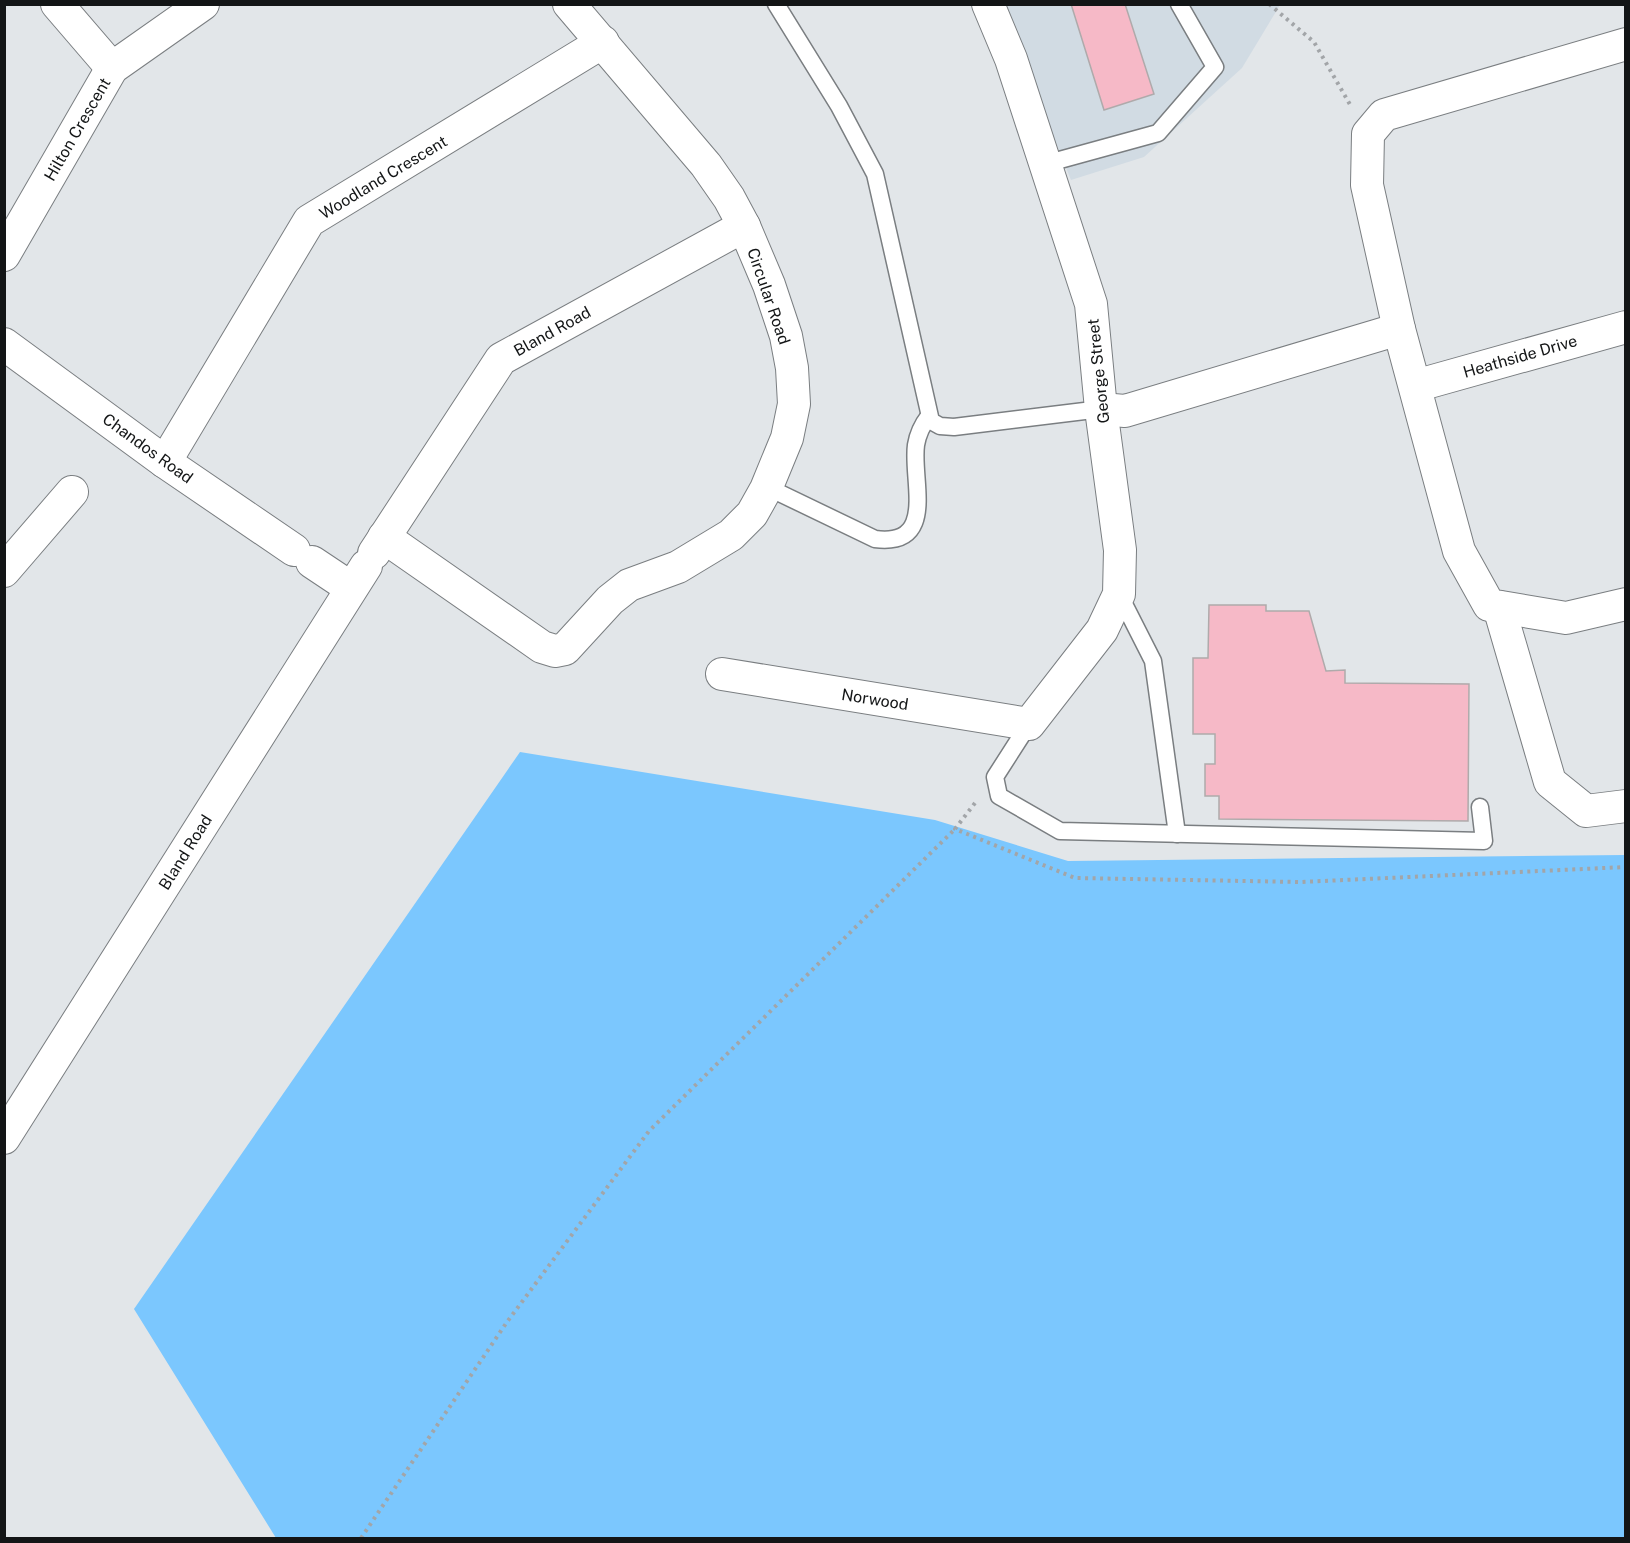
<svg xmlns="http://www.w3.org/2000/svg" width="1630" height="1543" font-family="'Public Sans',sans-serif">
	<rect width="100%" height="100%" fill="#e2e6e9"/>
	<polygon fill="#d1dbe3" points="1000,5 1280,5 1242,68 1144,157 1071,180"/>
	<polygon fill="#7bc7fe" points="520,752 935,820 1068,861 1625,855 1625,1538 276,1538 134,1309"/>
	<g fill="#f6b9c7" stroke="#afaaab" stroke-width="1.5">
		<polygon points="1071,4 1125,4 1154,94 1104,110"/>
		<polygon points="1209,605 1266,605 1266,611 1309,611 1326,671 1345,670 1345,683 1469,684 1468,821 1219,819 1219,796 1205,796 1205,764 1215,764 1215,734 1193,734 1193,658 1208,658"/>
	</g>
	<g fill="none" stroke-linecap="round" stroke-linejoin="round">
		<defs>
			<g id="lane">
				<polyline points="776,4 839,106 875,174 931,421 940,426 954,427 1101,409"/>
				<polyline points="1045,164 1158,133 1215,67 1179,4"/>
				<path d="M767,487L875,539C938,547 911,480 916,445C918,433 922,425 929,416"/>
				<polyline points="1119,594 1153,661 1177,834"/>
				<polyline points="1029,724 995,777 999,796 1060,831 1484,841 1480,807"/>
			</g>
			<g id="street">
				<polyline points="57,4 112,68"/>
				<polyline points="1626,44 1384,115 1368,134 1367,185 1399,329 1459,551 1489,605 1566,618 1626,604"/>
				<polyline points="4,255 112,68 203,4"/>
				<polyline points="4,344 165,462 294,550"/>
				<polyline points="1415,386 1626,327"/>
				<polyline points="1101,409 1125,411 1399,329"/>
				<polyline points="165,462 309,221 603,42"/>
				<polyline points="384,537 542,647 555,651 565,649 610,600 629,585 678,567 731,535 752,514 766,489 787,438 794,404 792,368 786,336 769,285 744,226 729,198 706,165 569,4"/>
				<polyline points="374,553 501,359 744,226"/>
				<polyline points="312,562 351,588"/>
				<polyline points="4,571 72,492"/>
				<polyline points="1499,607 1550,782 1586,811 1626,806"/>
				<polyline points="722,674 1029,724 1102,630 1119,594 1120,550 1101,409 1091,304 1011,59 988,4"/>
				<polyline points="4,1138 366,566"/>
			</g>
		</defs>
		<use href="#lane" stroke="#7a7e81" stroke-width="19"/>
		<use href="#street" stroke="#7a7e81" stroke-width="34"/>
		<g stroke="#a2a5a8" stroke-width="4" stroke-dasharray="3 4.5" stroke-linecap="butt">
			<polyline points="1269,4 1314,42 1352,108"/>
			<polyline points="975,803 955,829 1075,878 1301,882 1626,867"/>
			<polyline points="361,1538 507,1322 649,1131 955,829"/>
		</g>
		<use href="#lane" stroke="#fff" stroke-width="16"/>
		<use href="#street" stroke="#fff" stroke-width="32"/>
	</g>
	<g text-anchor="middle" stroke-width="5" stroke-linejoin="round" paint-order="stroke">
		<g font-size="16" fill="#131516" stroke="#fff">
			<text transform="translate(77 129) rotate(-60)" y="6">Hilton Crescent</text>
			<text transform="translate(383 177) rotate(-31)" y="6">Woodland Crescent</text>
			<text transform="translate(769 296) rotate(71)" y="6">Circular Road</text>
			<text transform="translate(552 331) rotate(-29)" y="6">Bland Road</text>
			<text transform="translate(1520 356) rotate(-16)" y="6">Heathside Drive</text>
			<text transform="translate(1098 371) rotate(-96)" y="6">George Street</text>
			<text transform="translate(148 448) rotate(36)" y="6">Chandos Road</text>
			<text transform="translate(875 699) rotate(9)" y="6">Norwood</text>
			<text transform="translate(185 852) rotate(-58)" y="6">Bland Road</text>
		</g>
	</g>
	<rect width="1630" height="1543" fill="none" stroke="#131516" stroke-width="12"/>
</svg>
